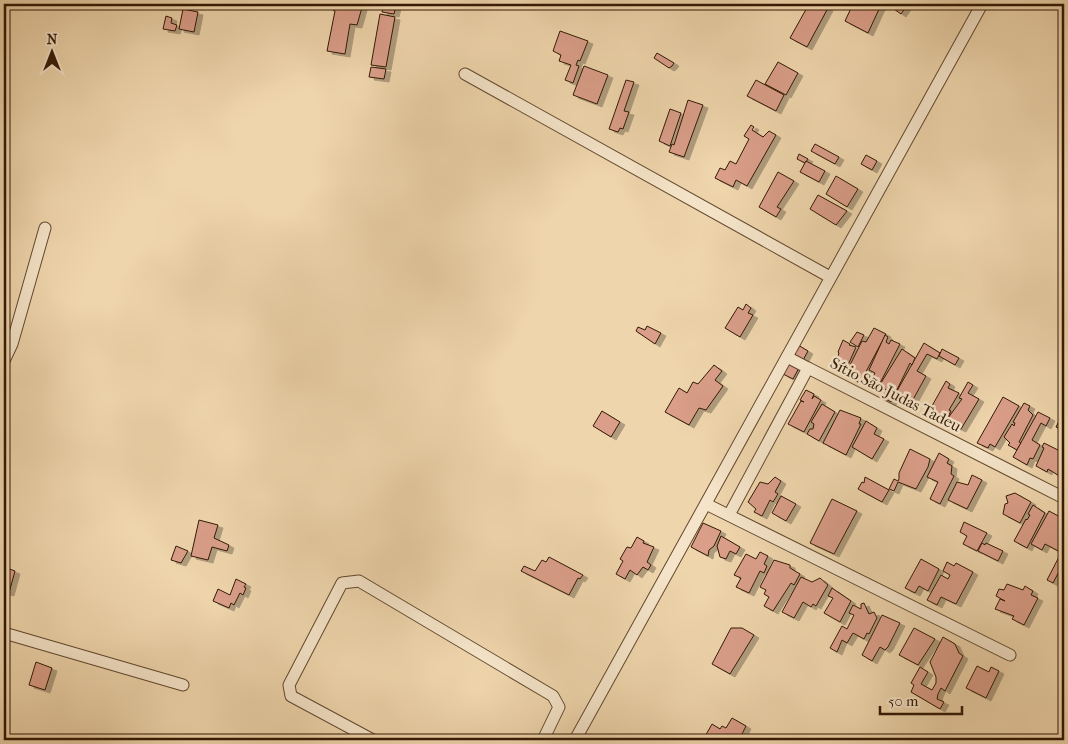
<svg xmlns="http://www.w3.org/2000/svg" width="1068" height="744" font-family="'IM FELL French Canon',serif">
	<defs>
		<filter id="shadow"><feDropShadow dx="5" dy="3" stdDeviation="0" flood-color="#0004"/></filter>
	</defs>
	<rect width="100%" height="100%" fill="#efd5ac"/>
	<filter id="stains"><feTurbulence type="fractalNoise" baseFrequency=".004" numOctaves="4"/><feColorMatrix values="0 0 0 0 .2 0 0 0 0 .09 0 0 0 0 .02 0 0 0 .5 -.17"/></filter>
	<radialGradient id="worn" r=".72"><stop offset=".6" stop-color="#630" stop-opacity="0"/><stop offset="1" stop-color="#630" stop-opacity=".3"/></radialGradient>
	<g fill="#da9e89" stroke="#321904" filter="url(#shadow)">
		<polygon points="334,4 363,4 357,25 350,24 345,54 327,51 335,11 333,10"/>
		<polygon points="384,4 396,6 394,14 382,12"/>
		<polygon points="809,4 820,4 828,8 807,47 790,38"/>
		<polygon points="853,4 876,4 880,7 868,33 845,21"/>
		<polygon points="887,4 908,4 901,14"/>
		<polygon points="183,9 198,12 194,32 179,29"/>
		<polygon points="380,14 395,17 386,67 371,65"/>
		<polygon points="166,16 172,18 171,23 177,25 175,31 163,29"/>
		<polygon points="560,31 588,41 580,61 578,60 576,65 579,66 573,83 565,80 571,65 559,61 561,55 553,51"/>
		<polygon points="657,53 674,63 672,66 669,68 654,58"/>
		<polygon points="778,62 798,73 786,95 765,84"/>
		<polygon points="584,66 608,75 597,104 573,95"/>
		<polygon points="371,67 386,69 384,79 369,77"/>
		<polygon points="626,80 634,82 624,111 629,112 623,129 620,128 618,132 609,129"/>
		<polygon points="756,80 784,95 776,111 747,96"/>
		<polygon points="688,100 703,105 684,157 669,152 672,144 674,145"/>
		<polygon points="670,109 681,113 670,146 659,141"/>
		<polygon points="751,125 754,127 752,130 763,137 769,131 776,135 747,186 736,180 733,187 715,178 720,168 725,170 730,161 736,164 749,139 744,136"/>
		<polygon points="815,144 839,157 835,164 811,151"/>
		<polygon points="799,154 808,159 805,163 797,159"/>
		<polygon points="866,155 877,161 872,170 861,164"/>
		<polygon points="806,161 825,171 819,182 800,172"/>
		<polygon points="778,172 794,181 777,207 781,209 776,217 759,207"/>
		<polygon points="836,176 858,189 847,207 826,194"/>
		<polygon points="818,195 847,211 836,225 810,209"/>
		<polygon points="746,304 751,308 748,313 753,315 740,337 725,328 738,307 743,310"/>
		<polygon points="647,326 661,333 655,344 636,331 638,327 645,330"/>
		<polygon points="874,328 886,334 860,383 845,375 862,341 866,342"/>
		<polygon points="857,332 864,335 858,347 850,342"/>
		<polygon points="885,335 888,337 886,342 889,344 891,340 900,344 877,389 866,384 869,384 875,373 869,370"/>
		<polygon points="843,340 850,344 849,345 856,347 844,374 834,368 839,353 838,352"/>
		<polygon points="924,343 940,353 937,359 927,354 917,371 926,376 910,405 903,400 902,403 893,398"/>
		<polygon points="798,345 808,351 793,379 783,374"/>
		<polygon points="902,349 915,358 912,365 910,363 891,402 882,397 887,390 879,386"/>
		<polygon points="942,349 959,358 955,365 939,356"/>
		<polygon points="714,365 722,371 715,380 723,386 706,410 699,408 689,425 665,412 679,388 687,393 693,382 698,384"/>
		<polygon points="946,381 950,384 948,388 959,393 949,410 951,411 947,419 942,416 940,420 928,413"/>
		<polygon points="968,382 973,385 968,393 979,399 961,429 945,422 962,399 959,398"/>
		<polygon points="806,390 814,394 812,399 814,396 821,400 804,432 788,424 801,401 804,402 800,400"/>
		<polygon points="1003,397 1019,406 995,447 990,444 988,448 977,443"/>
		<polygon points="1024,403 1030,406 1028,410 1033,415 1019,442 1021,443 1017,450 1008,445 1010,443 1004,437 1012,424 1014,426 1015,423 1013,422"/>
		<polygon points="822,404 835,412 819,441 807,434 810,429 813,429 814,424 811,422"/>
		<polygon points="840,410 861,418 859,424 861,424 846,455 823,443"/>
		<polygon points="602,411 620,422 611,437 593,426"/>
		<polygon points="1038,412 1050,418 1046,426 1041,423 1032,440 1040,445 1033,459 1030,458 1027,465 1013,457"/>
		<polygon points="1061,417 1064,419 1064,431 1056,427"/>
		<polygon points="866,421 877,428 874,434 884,439 872,459 852,447"/>
		<polygon points="1044,443 1064,453 1064,476 1061,477 1048,469 1047,472 1036,466 1044,448 1042,447"/>
		<polygon points="910,449 930,459 928,467 916,489 898,482 894,491 889,489 894,479 898,481 899,479 899,473"/>
		<polygon points="939,453 949,459 947,463 952,466 951,474 954,476 940,504 930,499 938,482 927,477"/>
		<polygon points="972,475 982,480 967,509 948,500 957,482 968,485"/>
		<polygon points="775,477 781,481 775,492 778,494 773,502 770,500 762,516 754,512 756,509 748,502 760,482 768,484"/>
		<polygon points="865,477 889,490 882,502 858,489 862,482 864,483"/>
		<polygon points="1015,493 1031,502 1020,523 1003,514 1005,504 1008,503 1006,496"/>
		<polygon points="781,496 796,504 786,521 772,513"/>
		<polygon points="832,499 857,511 834,554 810,543"/>
		<polygon points="1033,505 1045,513 1027,548 1014,541 1026,519 1027,520 1030,515 1028,514"/>
		<polygon points="1049,511 1064,519 1064,554 1045,544 1042,550 1031,544"/>
		<polygon points="199,520 218,525 214,538 229,545 227,551 212,547 208,560 191,556"/>
		<polygon points="964,522 987,533 977,551 963,544 967,536 960,532"/>
		<polygon points="703,523 721,531 714,546 709,550 708,556 691,547"/>
		<polygon points="721,536 740,547 736,554 730,551 726,559 720,557 717,546"/>
		<polygon points="637,537 644,541 643,543 654,547 647,562 651,565 648,570 643,567 637,575 630,570 625,579 616,574 623,561 620,559 627,547 631,548"/>
		<polygon points="982,543 985,545 986,543 1003,551 998,561 978,551"/>
		<polygon points="176,546 188,551 181,563 171,560"/>
		<polygon points="760,552 768,556 764,564 767,566 764,573 760,571 749,593 736,587 741,578 734,575 746,554 756,559"/>
		<polygon points="1060,555 1064,557 1064,562 1053,583 1047,580"/>
		<polygon points="549,557 583,575 580,579 578,578 569,595 521,571 524,566 535,571 542,560 546,562"/>
		<polygon points="921,559 939,569 928,591 919,586 915,593 905,588"/>
		<polygon points="774,560 790,565 790,568 800,574 794,585 791,583 773,611 764,606 769,597 764,594 766,590 760,587"/>
		<polygon points="947,562 954,566 956,563 973,572 956,604 941,597 937,605 927,600 941,575 948,579 950,575 943,571"/>
		<polygon points="4,567 15,571 9,593 4,592"/>
		<polygon points="801,577 812,582 820,578 828,585 816,606 813,604 811,607 803,602 794,618 782,612"/>
		<polygon points="236,579 246,584 244,587 246,588 243,595 240,593 234,605 231,603 229,608 213,601 218,589 230,595"/>
		<polygon points="1007,584 1023,590 1025,586 1033,591 1031,595 1038,598 1024,625 1012,619 1014,616 995,609 1000,599 1005,601 996,596 999,589 1004,590"/>
		<polygon points="832,588 851,601 840,622 824,613 833,598 828,596"/>
		<polygon points="864,603 869,614 874,612 877,618 869,634 867,633 864,639 853,633 847,643 842,640 837,652 830,648 842,626 847,629 854,615 849,613 853,605 861,609 861,604"/>
		<polygon points="882,615 900,623 888,647 885,650 880,647 872,661 862,655"/>
		<polygon points="731,628 742,628 754,635 730,674 712,664"/>
		<polygon points="914,628 935,639 918,665 899,655"/>
		<polygon points="943,637 955,644 959,653 963,656 945,691 941,688 938,694 937,699 944,702 940,709 911,692 914,685 911,683 920,667 928,672 921,684 932,690 936,683 936,677 930,662"/>
		<polygon points="36,662 52,668 45,690 29,685"/>
		<polygon points="977,666 989,672 991,667 999,671 986,698 966,688"/>
		<polygon points="732,718 746,726 739,740 703,740 712,724 720,729 722,726 726,728"/>
	</g>
	<g fill="none" stroke-linecap="round" stroke-linejoin="round">
		<defs>
			<g id="minor">
				<polyline points="465,74 830,277"/>
				<polyline points="787,357 808,368"/>
				<polyline points="4,361 12,344 45,228"/>
				<polyline points="706,504 1010,655"/>
				<polyline points="729,515 808,368 1064,498"/>
				<polyline points="4,633 183,685"/>
				<polyline points="373,740 291,696 289,685 342,583 359,581 553,696 559,707 543,740"/>
				<polyline points="575,740 982,4"/>
			</g>
		</defs>
		<use href="#minor" stroke="#61482e" stroke-width="13"/>
		<use href="#minor" stroke="#f5e4c9" stroke-width="11"/>
	</g>
	<g text-anchor="middle" stroke-width="5" stroke-linejoin="round" paint-order="stroke">
		<g font-size="16" fill="#321904" stroke="#f5e4c9">
			<text transform="translate(896 394) rotate(27)" y="6">Sítio São Judas Tadeu</text>
		</g>
	</g>
	<rect width="1068" height="744" fill="none" stroke="#efd5ac" stroke-width="20"/>
	<rect x="5" y="5" width="1058" height="734" fill="none" stroke="#321904" stroke-width="2.5"/>
	<rect x="10" y="10" width="1048" height="724" fill="none" stroke="#321904"/>
	<g transform="translate(52 52)" stroke="#f5e4c9" stroke-width="4" paint-order="stroke">
	<path d="M0-4L9 19L0 12L-9 19Z" fill="#321904"/>
	<text y="-8" font-size="14" font-weight="bold" text-anchor="middle" fill="#321904">N</text>
	</g>
	<path d="M880 706v8h82v-8" fill="none" stroke="#321904" stroke-width="2.5"/>
	<text x="888" y="706" font-size="15" fill="#321904" stroke="#f5e4c9" stroke-width="4" paint-order="stroke">50 m</text>
	<rect width="100%" height="100%" filter="url(#stains)"/>
	<rect width="100%" height="100%" fill="url(#worn)"/>
</svg>
